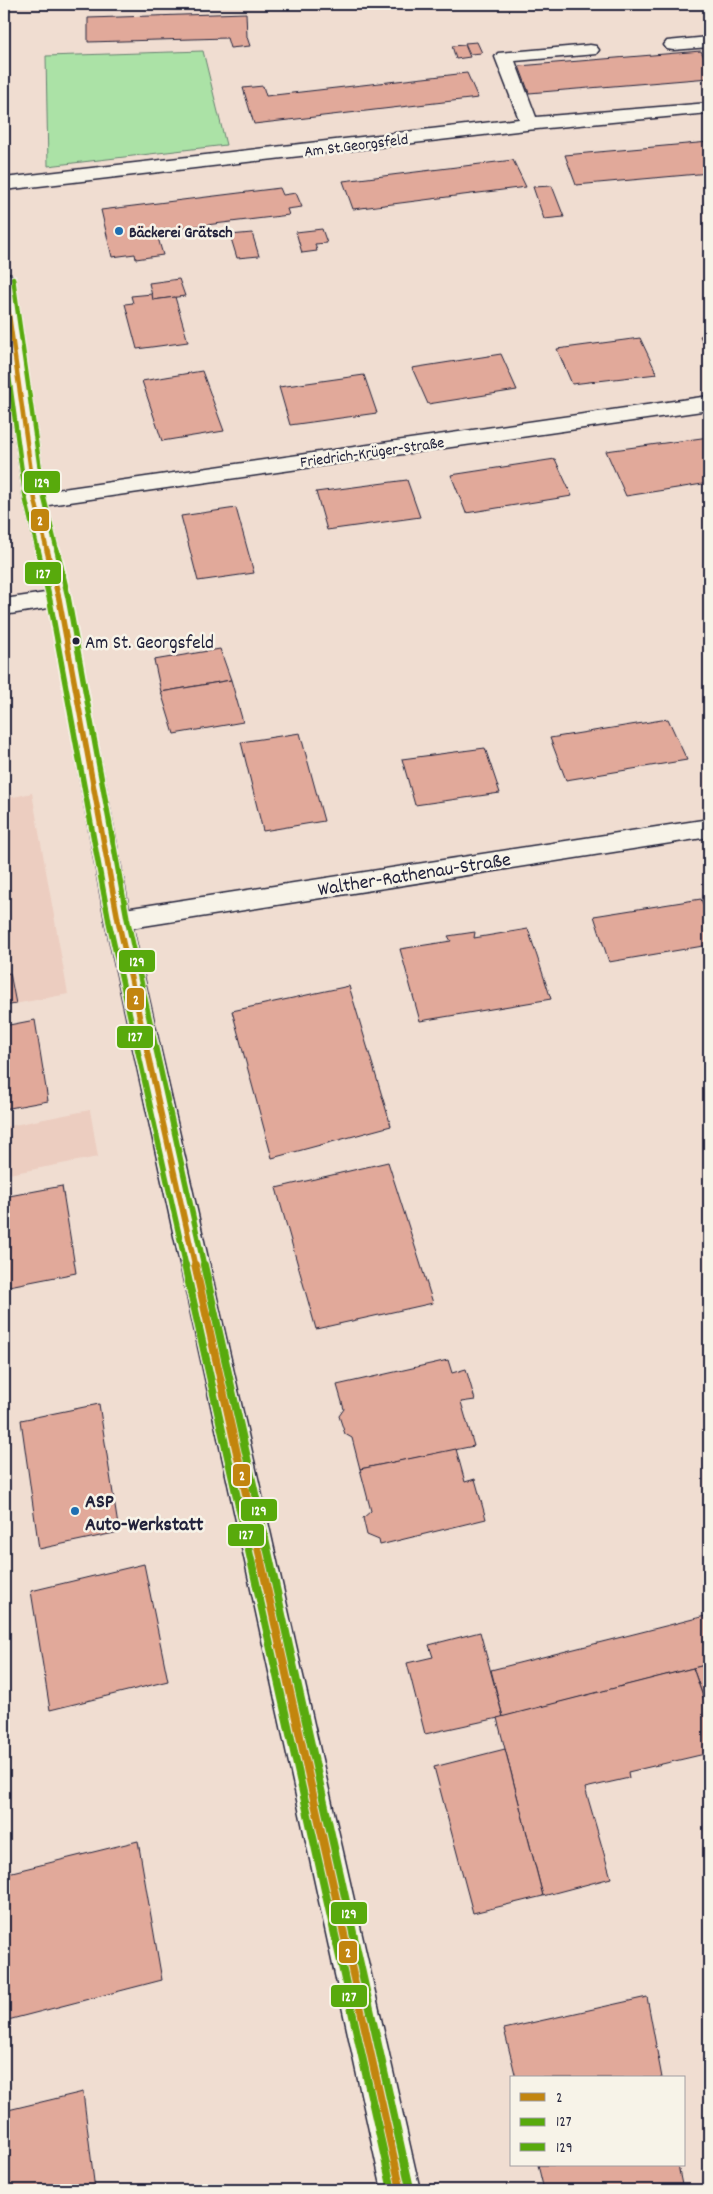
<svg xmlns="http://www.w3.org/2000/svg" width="713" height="2194" font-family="Dekko,sans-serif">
	<rect width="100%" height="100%" fill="#f0ddd1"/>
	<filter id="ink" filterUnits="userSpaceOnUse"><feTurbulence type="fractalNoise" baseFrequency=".02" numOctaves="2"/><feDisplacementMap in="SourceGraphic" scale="10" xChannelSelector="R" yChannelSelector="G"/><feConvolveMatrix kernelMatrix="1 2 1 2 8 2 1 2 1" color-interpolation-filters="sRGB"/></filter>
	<g filter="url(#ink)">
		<g fill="#eccdc0">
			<polygon points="32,793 68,994 4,1006 4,799"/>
			<polygon points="90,1110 98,1157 4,1175 4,1127"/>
		</g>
		<polygon fill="#abe2a6" stroke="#668270" points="203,51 226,145 48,166 46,56"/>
		<g fill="#e1a99a" stroke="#22223b">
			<polygon points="246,13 247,37 250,46 230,48 227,38 88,42 88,18"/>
			<polygon points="477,42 482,53 470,54 465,43"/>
			<polygon points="465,45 470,57 456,59 452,46"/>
			<polygon points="701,51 709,68 709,78 529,93 519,66"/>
			<polygon points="467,73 478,98 254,124 243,88 263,86 266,96"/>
			<polygon points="709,142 709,173 576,185 565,155"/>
			<polygon points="513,160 526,187 353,209 343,181"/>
			<polygon points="552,186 564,217 544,219 533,187"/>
			<polygon points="280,188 283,195 296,193 302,207 287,209 289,215 156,231 163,255 136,259 135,254 112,257 101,210"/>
			<polygon points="322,229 327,243 315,244 317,251 302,253 296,232"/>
			<polygon points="252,233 259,256 237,258 230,235"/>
			<polygon points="179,279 185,296 153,300 149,283"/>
			<polygon points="152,294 153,300 175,297 188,342 137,349 125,304 133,303 131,296"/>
			<polygon points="709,334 709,355 700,336"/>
			<polygon points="640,338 657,374 572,384 557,349"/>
			<polygon points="501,354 517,390 428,404 412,368"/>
			<polygon points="202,371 224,431 162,441 142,381"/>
			<polygon points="364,375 377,413 290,425 279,387"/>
			<polygon points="709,437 709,483 626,496 606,451"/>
			<polygon points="555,459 572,496 466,513 451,475"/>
			<polygon points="407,480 420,517 327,530 316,492"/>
			<polygon points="236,508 254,573 198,581 181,516"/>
			<polygon points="220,649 231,680 161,692 154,660"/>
			<polygon points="231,680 243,722 174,734 161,692"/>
			<polygon points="668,719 687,760 566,780 550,738"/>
			<polygon points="300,733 324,821 263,831 241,742"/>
			<polygon points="485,748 500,793 415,805 402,759"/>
			<polygon points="701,899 709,921 709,945 609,962 594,916"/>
			<polygon points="528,929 551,999 420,1021 400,949 451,941 448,936 475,932 474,938"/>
			<polygon points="10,973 16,1004 4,1006 4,974"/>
			<polygon points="349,986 391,1126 272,1158 232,1011"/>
			<polygon points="35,1020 48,1101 4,1109 4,1026"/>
			<polygon points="388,1162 433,1303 316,1329 276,1188"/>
			<polygon points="62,1186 76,1273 4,1287 4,1197"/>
			<polygon points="448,1360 452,1373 466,1369 475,1400 461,1402 474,1446 360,1469 352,1438 345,1434 339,1416 344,1409 337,1385"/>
			<polygon points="99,1404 119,1532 39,1549 21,1420"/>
			<polygon points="456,1449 465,1482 475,1479 486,1519 380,1545 379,1540 367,1535 363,1518 371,1511 360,1469"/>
			<polygon points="144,1564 168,1681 50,1710 31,1591"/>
			<polygon points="709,1615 709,1664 503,1717 491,1670"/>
			<polygon points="480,1632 503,1717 425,1734 407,1663 433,1657 429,1645"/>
			<polygon points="709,1664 709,1710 708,1710 693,1668"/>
			<polygon points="693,1668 709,1714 709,1753 628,1772 629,1778 585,1788 611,1878 543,1896 497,1718"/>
			<polygon points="505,1749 543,1896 473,1913 434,1767"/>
			<polygon points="138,1841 162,1980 4,2021 4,1874"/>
			<polygon points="647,1997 662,2078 516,2078 504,2029"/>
			<polygon points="83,2092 95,2190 4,2190 4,2111"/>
			<polygon points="538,2165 678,2165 683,2190 544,2190"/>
		</g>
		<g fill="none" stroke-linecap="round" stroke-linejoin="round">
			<defs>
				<g id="minor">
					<polygon points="709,37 709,47 673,50 667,49 664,45 667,41"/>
					<polygon points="590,45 596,46 599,50 596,54 515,61 536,117 709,103 709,113 526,130 4,190 4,178 519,119 495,57 498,53"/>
					<polygon points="709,396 709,410 35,507 27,505 24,500 27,495 35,493"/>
					<polygon points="59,591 67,593 70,599 67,605 4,615 4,599"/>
					<polygon points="709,819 709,837 118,930 109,927 105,920 109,913 118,910"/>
				</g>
				<polygon id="major" points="4,273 11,275 14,279 46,500 70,599 131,920 420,2190 382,2190 105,920 48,599 24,500 4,350"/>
			</defs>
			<use href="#minor" stroke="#22223b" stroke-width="3"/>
			<use href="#major" stroke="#22223b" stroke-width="3"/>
			<use href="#minor" fill="#f7f3e8" fill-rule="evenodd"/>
			<use href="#major" fill="#f7f3e8" fill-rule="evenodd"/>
			<defs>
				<polyline id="bus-1-far2" points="4,279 35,500 47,551"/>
				<polyline id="bus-1-far1" points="47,550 59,599 118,920 195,1266"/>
				<polyline id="bus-1" points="195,1265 401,2190"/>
				<polyline id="bus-2-far2" points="4,340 26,501 38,551"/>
				<polyline id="bus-2-far1" points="38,550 50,601 109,922 186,1266"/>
				<polyline id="bus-2" points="185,1265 392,2190"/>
				<polyline id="bus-3-far2" points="13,278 44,498 57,551"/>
				<polyline id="bus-3-far1" points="57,550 68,597 127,918 204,1266"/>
				<polyline id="bus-3" points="204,1265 410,2188"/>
			</defs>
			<use href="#bus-1-far2" stroke="#f7f3e8" stroke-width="7"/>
			<use href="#bus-1-far1" stroke="#f7f3e8" stroke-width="9"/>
			<use href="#bus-1" stroke="#f7f3e8" stroke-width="11"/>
			<use href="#bus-2-far2" stroke="#f7f3e8" stroke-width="7"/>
			<use href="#bus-2-far1" stroke="#f7f3e8" stroke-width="9"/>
			<use href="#bus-2" stroke="#f7f3e8" stroke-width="11"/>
			<use href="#bus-3-far2" stroke="#f7f3e8" stroke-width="7"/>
			<use href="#bus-3-far1" stroke="#f7f3e8" stroke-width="9"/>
			<use href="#bus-3" stroke="#f7f3e8" stroke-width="11"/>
			<use href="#bus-1-far2" stroke="#c2850f" stroke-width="4.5"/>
			<use href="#bus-1-far1" stroke="#c2850f" stroke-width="5.5"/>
			<use href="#bus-1" stroke="#c2850f" stroke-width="8"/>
			<use href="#bus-2-far2" stroke="#58aa0c" stroke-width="4.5"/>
			<use href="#bus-2-far1" stroke="#58aa0c" stroke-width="5.5"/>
			<use href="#bus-2" stroke="#58aa0c" stroke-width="8"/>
			<use href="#bus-3-far2" stroke="#58aa0c" stroke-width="4.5"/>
			<use href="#bus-3-far1" stroke="#58aa0c" stroke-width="5.5"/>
			<use href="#bus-3" stroke="#58aa0c" stroke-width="8"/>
		</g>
	</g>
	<g fill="#1f6fb2" stroke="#f7f3e8" stroke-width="2">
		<circle cx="119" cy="231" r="5"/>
		<circle cx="75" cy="1511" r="5"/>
	</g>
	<circle fill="#22223b" stroke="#f7f3e8" stroke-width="2" cx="76" cy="641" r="4.5"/>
	<g text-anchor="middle" stroke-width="5" stroke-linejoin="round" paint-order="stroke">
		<g font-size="16" fill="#22223b" stroke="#f7f3e8">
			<text transform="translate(356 144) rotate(-7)" y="6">Am St.Georgsfeld</text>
			<text transform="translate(372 451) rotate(-8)" y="6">Friedrich-Krüger-Straße</text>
		</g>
		<g font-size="16" font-weight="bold" fill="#22223b" stroke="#f7f3e8" text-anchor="start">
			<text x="129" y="237">Bäckerei Grätsch</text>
		</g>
		<g font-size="19" fill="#22223b" stroke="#f7f3e8" text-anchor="start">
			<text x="85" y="648">Am St. Georgsfeld</text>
		</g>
		<g font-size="20" fill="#22223b" stroke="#f7f3e8">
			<text transform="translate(414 873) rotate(-9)" y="7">Walther-Rathenau-Straße</text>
		</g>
		<g font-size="20" font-weight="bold" fill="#22223b" stroke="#f7f3e8" text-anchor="start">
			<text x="85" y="1507">ASP<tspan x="85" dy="23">Auto-Werkstatt</tspan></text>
		</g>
	</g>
	<g stroke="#f7f3e8" stroke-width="2">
		<rect x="23" y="470" width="38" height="24" rx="5" fill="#58aa0c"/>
		<rect x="30" y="508" width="20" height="24" rx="5" fill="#c2850f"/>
		<rect x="24" y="561" width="38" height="24" rx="5" fill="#58aa0c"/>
		<rect x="118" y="949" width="38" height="24" rx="5" fill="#58aa0c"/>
		<rect x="126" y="987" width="19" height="24" rx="5" fill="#c2850f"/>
		<rect x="116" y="1025" width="38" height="24" rx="5" fill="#58aa0c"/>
		<rect x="232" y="1463" width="19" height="24" rx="5" fill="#c2850f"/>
		<rect x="240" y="1498" width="38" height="24" rx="5" fill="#58aa0c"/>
		<rect x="227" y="1523" width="38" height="24" rx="5" fill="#58aa0c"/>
		<rect x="330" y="1901" width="38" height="24" rx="5" fill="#58aa0c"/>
		<rect x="338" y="1940" width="20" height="24" rx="5" fill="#c2850f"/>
		<rect x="330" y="1984" width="38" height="24" rx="5" fill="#58aa0c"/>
	</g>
	<g font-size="14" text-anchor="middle" font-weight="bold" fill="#fff">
		<text x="42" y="487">129</text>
		<text x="40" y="525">2</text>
		<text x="43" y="578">127</text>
		<text x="137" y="966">129</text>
		<text x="136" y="1004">2</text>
		<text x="135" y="1041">127</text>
		<text x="242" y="1480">2</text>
		<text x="259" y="1515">129</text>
		<text x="246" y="1539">127</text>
		<text x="349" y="1918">129</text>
		<text x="348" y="1957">2</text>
		<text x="349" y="2001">127</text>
	</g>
	<rect width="713" height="2194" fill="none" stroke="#f7f3e8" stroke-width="20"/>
	<rect x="10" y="10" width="693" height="2174" fill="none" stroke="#22223b" stroke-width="2" filter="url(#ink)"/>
	<rect x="510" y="2076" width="175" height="90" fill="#f7f3e8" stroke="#a29fa3"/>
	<rect x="520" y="2093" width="25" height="8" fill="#c2850f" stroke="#a29fa3"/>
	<text x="556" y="2102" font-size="15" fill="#22223b">2</text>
	<rect x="520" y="2118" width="25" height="8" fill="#58aa0c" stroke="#a29fa3"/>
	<text x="556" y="2126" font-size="15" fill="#22223b">127</text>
	<rect x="520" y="2143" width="25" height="8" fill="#58aa0c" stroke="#a29fa3"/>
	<text x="556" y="2152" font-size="15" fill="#22223b">129</text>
</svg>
